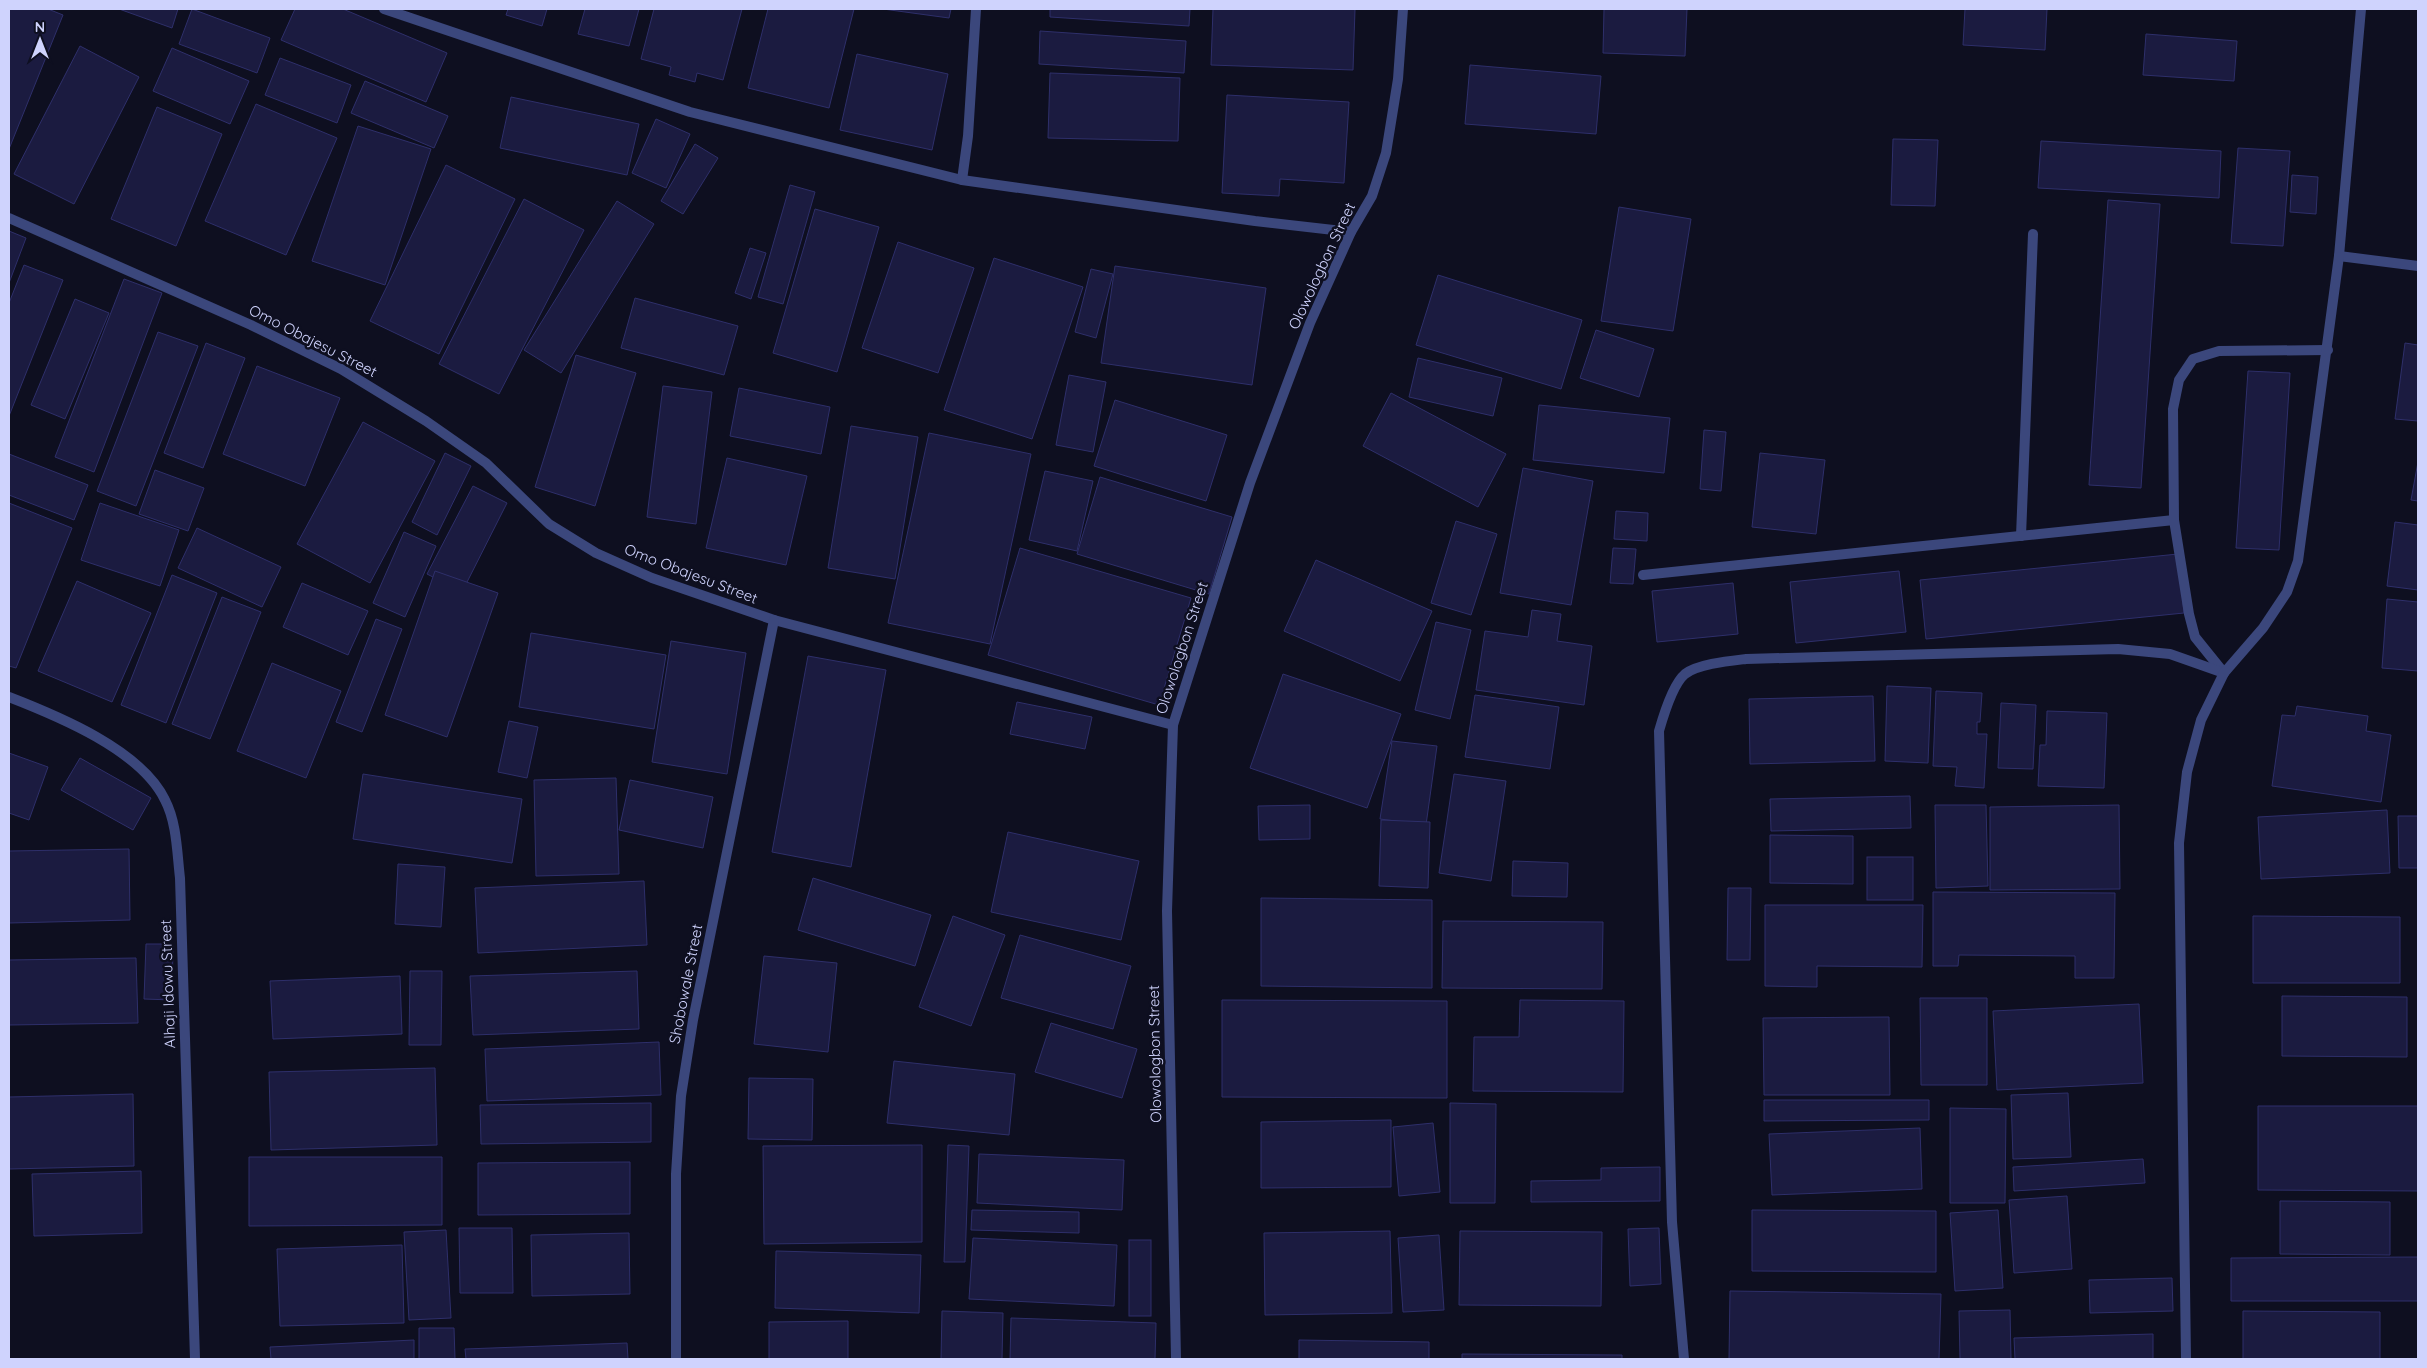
<svg xmlns="http://www.w3.org/2000/svg" width="2427" height="1368" font-family="Quicksand,sans-serif">
	<rect width="100%" height="100%" fill="#0e0f20"/>
	<g fill="#1b1b40" stroke="#2e2f6a">
		<polygon points="9,9 48,9 63,15 9,149"/>
		<polygon points="119,9 178,9 172,28"/>
		<polygon points="192,9 270,38 257,73 179,44"/>
		<polygon points="295,9 343,9 447,53 426,102 281,40"/>
		<polygon points="508,9 547,9 542,26 506,15"/>
		<polygon points="585,9 639,9 629,46 578,34"/>
		<polygon points="654,9 742,9 723,80 697,73 695,82 669,75 671,67 641,59"/>
		<polygon points="768,9 854,9 829,108 748,88"/>
		<polygon points="883,9 951,9 949,18"/>
		<polygon points="1050,9 1190,9 1189,26 1050,17"/>
		<polygon points="1213,9 1355,9 1353,70 1211,65"/>
		<polygon points="1604,9 1687,9 1685,56 1603,53"/>
		<polygon points="1965,9 2047,9 2045,50 1963,45"/>
		<polygon points="1040,31 1186,41 1184,73 1039,64"/>
		<polygon points="2146,34 2237,41 2234,81 2143,75"/>
		<polygon points="80,46 139,77 74,204 14,174"/>
		<polygon points="172,48 249,81 230,124 153,91"/>
		<polygon points="857,54 948,74 932,150 840,130"/>
		<polygon points="280,58 351,85 337,123 265,95"/>
		<polygon points="1470,65 1601,76 1596,134 1465,124"/>
		<polygon points="1050,73 1180,78 1178,141 1048,138"/>
		<polygon points="365,81 448,116 434,148 351,113"/>
		<polygon points="1227,95 1349,102 1344,183 1280,179 1279,196 1222,193"/>
		<polygon points="511,97 639,124 627,175 500,148"/>
		<polygon points="256,104 337,138 286,255 205,221"/>
		<polygon points="157,107 222,134 176,246 111,219"/>
		<polygon points="656,119 690,134 666,188 632,173"/>
		<polygon points="358,126 431,149 385,285 312,261"/>
		<polygon points="1893,139 1938,140 1935,206 1891,205"/>
		<polygon points="2041,141 2221,151 2219,198 2038,188"/>
		<polygon points="695,144 718,158 683,214 661,201"/>
		<polygon points="2238,148 2290,151 2283,246 2231,243"/>
		<polygon points="446,165 515,199 439,354 370,321"/>
		<polygon points="2292,175 2318,177 2316,214 2290,212"/>
		<polygon points="790,185 815,192 783,304 758,297"/>
		<polygon points="524,199 584,230 499,394 439,364"/>
		<polygon points="2108,200 2160,204 2141,488 2089,485"/>
		<polygon points="617,201 654,224 561,373 524,350"/>
		<polygon points="1619,207 1691,219 1673,331 1601,321"/>
		<polygon points="815,209 879,227 837,372 773,353"/>
		<polygon points="9,231 26,238 9,283"/>
		<polygon points="898,242 974,268 938,373 862,348"/>
		<polygon points="750,248 766,253 751,299 735,293"/>
		<polygon points="994,258 1083,287 1032,439 944,410"/>
		<polygon points="24,265 63,280 9,416 9,303"/>
		<polygon points="1115,266 1266,288 1252,385 1101,363"/>
		<polygon points="1091,269 1113,274 1096,338 1075,332"/>
		<polygon points="1438,275 1582,320 1561,389 1416,345"/>
		<polygon points="124,279 162,293 94,472 55,457"/>
		<polygon points="635,298 738,326 724,375 621,348"/>
		<polygon points="75,299 109,313 65,419 31,405"/>
		<polygon points="1596,330 1654,349 1639,397 1580,378"/>
		<polygon points="158,332 198,346 136,506 97,491"/>
		<polygon points="206,343 245,358 203,468 164,453"/>
		<polygon points="2405,343 2418,345 2418,421 2395,419"/>
		<polygon points="576,355 636,373 595,506 535,487"/>
		<polygon points="1418,358 1502,378 1493,416 1409,397"/>
		<polygon points="257,366 340,398 305,486 223,454"/>
		<polygon points="2248,371 2290,373 2279,550 2236,548"/>
		<polygon points="1069,375 1106,382 1093,452 1056,445"/>
		<polygon points="663,386 712,392 696,524 647,517"/>
		<polygon points="739,388 830,407 821,454 730,436"/>
		<polygon points="1391,393 1506,454 1478,507 1363,446"/>
		<polygon points="1115,400 1227,435 1206,501 1094,466"/>
		<polygon points="1539,405 1670,418 1664,473 1533,460"/>
		<polygon points="363,422 435,461 370,583 297,544"/>
		<polygon points="851,426 918,437 895,579 828,568"/>
		<polygon points="1704,430 1726,432 1721,491 1700,489"/>
		<polygon points="929,433 1031,454 990,644 888,623"/>
		<polygon points="445,453 471,466 437,535 412,522"/>
		<polygon points="1760,453 1825,460 1816,534 1752,527"/>
		<polygon points="9,454 88,485 74,520 9,495"/>
		<polygon points="727,458 807,476 786,565 706,548"/>
		<polygon points="2418,462 2418,501 2411,500"/>
		<polygon points="1523,468 1593,481 1571,605 1500,593"/>
		<polygon points="155,470 204,488 188,531 139,514"/>
		<polygon points="1045,471 1093,481 1077,551 1029,540"/>
		<polygon points="1100,477 1232,517 1209,594 1077,554"/>
		<polygon points="473,486 507,503 462,592 427,574"/>
		<polygon points="9,503 72,528 16,668 9,666"/>
		<polygon points="100,503 179,530 160,586 81,560"/>
		<polygon points="1616,511 1648,513 1647,541 1614,539"/>
		<polygon points="1456,521 1497,534 1471,615 1431,603"/>
		<polygon points="2395,522 2418,525 2418,590 2387,586"/>
		<polygon points="197,528 281,567 262,607 178,568"/>
		<polygon points="404,532 436,546 405,617 373,603"/>
		<polygon points="1020,548 1191,598 1159,705 988,655"/>
		<polygon points="1613,548 1636,549 1633,584 1610,583"/>
		<polygon points="2178,554 2184,613 1926,639 1920,580"/>
		<polygon points="1316,560 1432,611 1400,681 1284,631"/>
		<polygon points="435,571 498,593 447,737 385,715"/>
		<polygon points="1899,571 1906,632 1796,643 1790,582"/>
		<polygon points="172,575 217,593 166,723 121,705"/>
		<polygon points="77,581 151,613 112,702 38,671"/>
		<polygon points="302,583 368,611 348,655 283,627"/>
		<polygon points="1733,583 1738,634 1657,642 1652,591"/>
		<polygon points="222,597 261,612 210,739 172,724"/>
		<polygon points="2387,599 2418,602 2418,671 2382,668"/>
		<polygon points="1532,610 1561,614 1557,641 1592,646 1584,705 1476,690 1485,631 1528,637"/>
		<polygon points="376,619 402,629 362,732 336,722"/>
		<polygon points="1436,622 1471,630 1450,719 1415,710"/>
		<polygon points="531,633 666,655 654,729 519,707"/>
		<polygon points="671,641 746,653 727,774 652,762"/>
		<polygon points="808,656 886,670 851,867 772,852"/>
		<polygon points="272,663 341,691 306,778 237,751"/>
		<polygon points="1283,674 1401,714 1367,808 1250,768"/>
		<polygon points="1887,686 1931,688 1928,763 1885,761"/>
		<polygon points="1936,691 1982,693 1980,722 1977,722 1977,734 1987,734 1984,788 1955,786 1957,767 1933,766"/>
		<polygon points="1475,695 1559,707 1550,769 1465,757"/>
		<polygon points="1873,696 1875,761 1750,764 1749,699"/>
		<polygon points="1017,702 1092,717 1085,749 1010,734"/>
		<polygon points="2001,703 2036,705 2033,769 1998,768"/>
		<polygon points="2297,706 2368,716 2366,731 2391,735 2381,802 2272,786 2282,715 2295,716"/>
		<polygon points="2047,711 2107,713 2104,788 2038,786 2040,745 2046,745"/>
		<polygon points="509,721 538,727 527,778 498,772"/>
		<polygon points="1392,741 1437,746 1426,825 1380,819"/>
		<polygon points="9,753 48,767 29,820 9,813"/>
		<polygon points="80,758 151,798 133,830 61,790"/>
		<polygon points="363,774 522,799 512,863 353,839"/>
		<polygon points="1454,774 1506,781 1491,881 1439,873"/>
		<polygon points="616,778 619,874 536,876 534,780"/>
		<polygon points="630,780 713,797 703,848 619,830"/>
		<polygon points="1910,796 1911,828 1771,831 1770,799"/>
		<polygon points="1310,805 1310,839 1259,840 1258,806"/>
		<polygon points="1935,805 1986,805 1988,886 1936,888"/>
		<polygon points="2119,805 2120,889 1990,890 1990,807"/>
		<polygon points="2387,810 2390,873 2261,879 2258,817"/>
		<polygon points="2398,816 2418,816 2418,868 2399,868"/>
		<polygon points="1381,820 1430,822 1428,888 1379,886"/>
		<polygon points="1008,832 1139,861 1121,940 991,912"/>
		<polygon points="1770,835 1853,836 1853,884 1770,883"/>
		<polygon points="129,849 130,920 9,923 9,851"/>
		<rect x="1867" y="857" width="46" height="43"/>
		<polygon points="1513,861 1568,863 1567,897 1512,896"/>
		<polygon points="398,864 445,867 441,927 395,924"/>
		<polygon points="813,878 931,915 915,966 798,930"/>
		<polygon points="644,881 647,945 478,953 475,888"/>
		<polygon points="1728,888 1751,888 1750,960 1727,960"/>
		<polygon points="1933,892 2115,893 2114,978 2075,978 2075,956 1959,955 1958,966 1933,966"/>
		<polygon points="1261,898 1432,900 1432,988 1261,986"/>
		<polygon points="1765,905 1923,905 1922,967 1817,966 1817,987 1765,986"/>
		<polygon points="953,916 1005,935 971,1026 919,1007"/>
		<polygon points="2253,916 2400,917 2400,983 2253,983"/>
		<polygon points="1443,921 1603,922 1602,989 1442,988"/>
		<polygon points="1020,935 1131,966 1113,1029 1001,998"/>
		<polygon points="146,944 173,944 172,1000 144,999"/>
		<polygon points="764,956 837,963 828,1052 754,1044"/>
		<polygon points="136,958 138,1023 9,1025 9,960"/>
		<polygon points="410,971 442,971 441,1045 409,1045"/>
		<polygon points="637,971 639,1029 473,1035 470,976"/>
		<polygon points="400,976 402,1034 273,1039 270,981"/>
		<polygon points="2282,996 2407,997 2407,1057 2282,1056"/>
		<polygon points="1920,998 1987,998 1987,1085 1921,1085"/>
		<polygon points="1222,1000 1447,1001 1447,1098 1222,1097"/>
		<polygon points="1520,1000 1624,1001 1623,1092 1473,1091 1474,1037 1519,1037"/>
		<polygon points="2139,1004 2143,1083 1997,1090 1993,1011"/>
		<polygon points="1889,1017 1890,1095 1764,1095 1763,1018"/>
		<polygon points="1051,1023 1137,1049 1122,1098 1035,1072"/>
		<polygon points="659,1042 661,1095 487,1101 485,1049"/>
		<polygon points="894,1061 1015,1074 1009,1135 887,1123"/>
		<polygon points="435,1068 437,1145 271,1150 269,1072"/>
		<polygon points="749,1078 813,1079 812,1140 748,1139"/>
		<polygon points="2068,1093 2071,1157 2013,1159 2011,1095"/>
		<polygon points="133,1094 134,1166 9,1169 9,1097"/>
		<polygon points="1764,1100 1929,1100 1929,1120 1764,1121"/>
		<polygon points="651,1103 651,1142 481,1144 480,1105"/>
		<polygon points="1450,1103 1496,1104 1495,1203 1450,1203"/>
		<polygon points="2258,1106 2418,1106 2418,1191 2258,1190"/>
		<polygon points="1950,1108 2006,1109 2005,1203 1950,1203"/>
		<polygon points="1391,1120 1391,1187 1261,1188 1261,1122"/>
		<polygon points="1433,1123 1440,1192 1399,1196 1393,1127"/>
		<polygon points="1920,1128 1922,1189 1772,1195 1769,1134"/>
		<polygon points="922,1145 922,1242 764,1244 763,1146"/>
		<polygon points="948,1145 969,1146 965,1262 944,1262"/>
		<polygon points="979,1154 1124,1160 1122,1210 977,1203"/>
		<polygon points="249,1157 442,1157 442,1225 249,1226"/>
		<polygon points="2143,1159 2145,1183 2014,1191 2013,1167"/>
		<polygon points="630,1162 630,1214 478,1215 478,1163"/>
		<polygon points="1660,1167 1660,1201 1531,1202 1531,1181 1601,1180 1601,1168"/>
		<polygon points="141,1171 142,1233 34,1236 32,1174"/>
		<polygon points="2067,1196 2072,1269 2014,1273 2009,1200"/>
		<polygon points="2280,1201 2390,1202 2390,1255 2280,1254"/>
		<polygon points="972,1210 1079,1212 1079,1233 971,1230"/>
		<polygon points="1752,1210 1936,1211 1936,1272 1752,1271"/>
		<polygon points="1998,1210 2003,1288 1955,1291 1950,1213"/>
		<polygon points="459,1228 512,1228 513,1293 460,1293"/>
		<polygon points="1659,1228 1661,1284 1630,1286 1628,1229"/>
		<polygon points="446,1230 451,1318 409,1320 404,1232"/>
		<polygon points="1390,1231 1392,1313 1265,1315 1264,1233"/>
		<polygon points="1460,1231 1602,1232 1601,1306 1459,1305"/>
		<polygon points="629,1233 630,1294 532,1296 531,1235"/>
		<polygon points="1439,1235 1444,1310 1403,1312 1398,1238"/>
		<polygon points="973,1238 1117,1245 1114,1306 969,1299"/>
		<rect x="1129" y="1240" width="22" height="76"/>
		<polygon points="402,1245 404,1323 280,1326 277,1249"/>
		<polygon points="776,1251 921,1255 919,1313 775,1308"/>
		<polygon points="2418,1257 2418,1301 2231,1301 2231,1258"/>
		<polygon points="2172,1278 2173,1311 2090,1313 2089,1280"/>
		<polygon points="1730,1291 1941,1294 1939,1359 1729,1359"/>
		<polygon points="2010,1310 2011,1359 1960,1359 1959,1311"/>
		<polygon points="942,1311 1003,1313 1002,1359 941,1359"/>
		<polygon points="2243,1311 2380,1312 2380,1359 2243,1359"/>
		<polygon points="1011,1318 1156,1323 1155,1359 1010,1359"/>
		<polygon points="848,1321 848,1359 769,1359 769,1322"/>
		<polygon points="419,1328 454,1328 455,1359 419,1359"/>
		<polygon points="2153,1334 2153,1359 2015,1359 2014,1338"/>
		<polygon points="414,1340 414,1359 271,1359 270,1347"/>
		<polygon points="1299,1340 1429,1342 1429,1359 1299,1359"/>
		<polygon points="627,1343 628,1359 466,1359 465,1349"/>
		<polygon points="1462,1354 1622,1355 1622,1359 1462,1359"/>
	</g>
	<g fill="none" stroke-linecap="round" stroke-linejoin="round">
		<g stroke="#3b477c" stroke-width="10">
			<polyline points="2021,536 2033,234"/>
			<polyline points="1643,575 2174,520"/>
			<polyline points="2224,673 2195,637 2189,614 2174,520 2173,409 2179,380 2193,359 2219,351 2328,350"/>
		</g>
		<g stroke="#3b477c" stroke-width="10">
			<polyline points="384,9 690,112 962,180 1255,221 1351,232"/>
			<polyline points="962,180 968,136 976,9"/>
			<polyline points="9,218 251,325 341,369 426,421 486,463 549,524 596,553 652,578 774,620 1173,725"/>
			<polyline points="2339,256 2418,266"/>
			<path d="M9,697C58,716 141,750 165,800C177,823 177,853 180,878L195,1359"/>
			<polyline points="676,1359 676,1174 681,1096 693,1020 774,620"/>
			<polyline points="1176,1359 1167,911 1173,725 1250,483 1310,323 1351,232 1372,196 1386,153 1398,79 1403,9"/>
			<path d="M1684,1359L1672,1222L1659,731C1663,717 1673,684 1685,674C1698,664 1729,661 1746,659L2118,649L2170,654L2224,673"/>
			<polyline points="2186,1359 2179,843 2187,772 2201,720 2224,673 2263,628 2287,592 2298,561 2339,256 2361,9"/>
		</g>
	</g>
	<g text-anchor="middle" stroke-width="5" stroke-linejoin="round" paint-order="stroke">
		<g font-size="15" fill="#cfd3fd" stroke="#0e0f20">
			<text transform="translate(1322 266) rotate(-65)" y="5">Olowologbon Street</text>
			<text transform="translate(313 341) rotate(27)" y="5">Omo Obajesu Street</text>
			<text transform="translate(691 574) rotate(21)" y="5">Omo Obajesu Street</text>
			<text transform="translate(1182 648) rotate(-72)" y="5">Olowologbon Street</text>
			<text transform="translate(168 984) rotate(-92)" y="5">Alhaji Idowu Street</text>
			<text transform="translate(686 984) rotate(-79)" y="5">Shobowale Street</text>
			<text transform="translate(1155 1054) rotate(-91)" y="5">Olowologbon Street</text>
		</g>
	</g>
	<rect width="2427" height="1368" fill="none" stroke="#cfd3fd" stroke-width="20"/>
	<g transform="translate(40 40)" stroke="#0e0f20" stroke-width="4" paint-order="stroke">
	<path d="M0-4L9 19L0 12L-9 19Z" fill="#cfd3fd"/>
	<text y="-8" font-size="14" font-weight="bold" text-anchor="middle" fill="#cfd3fd">N</text>
	</g>
</svg>
